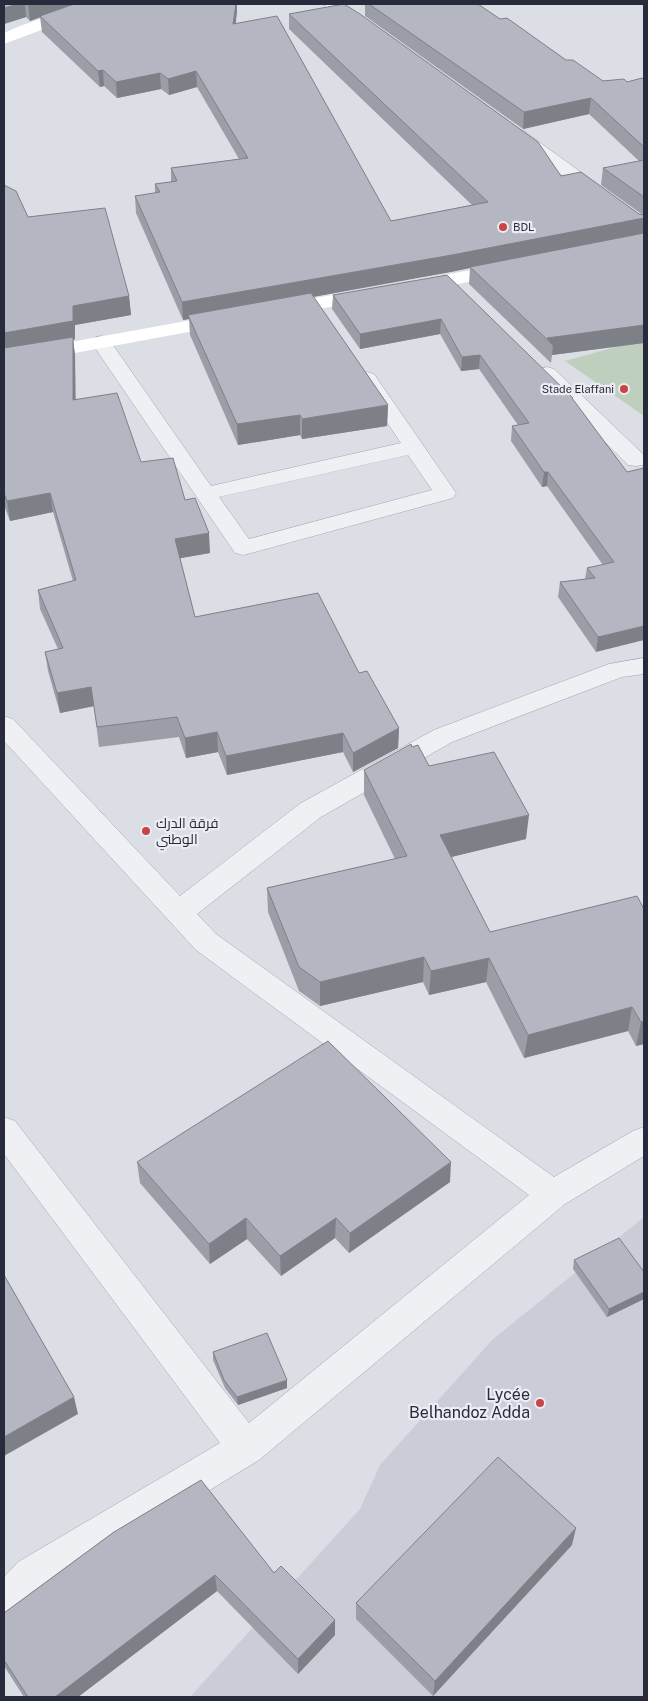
<svg xmlns="http://www.w3.org/2000/svg" width="648" height="1701" font-family="'Public Sans',Cairo,sans-serif">
	<rect width="100%" height="100%" fill="#dcdee6"/>
	<polygon fill="#cacdd7" points="644,1217 644,1697 190,1697 360,1509 380,1465 492,1340"/>
	<polygon fill="#bfcfbe" points="644,339 644,416 565,361"/>
	<g fill="none" stroke-linecap="round" stroke-linejoin="round">
		<defs>
			<g id="minor">
				<polygon points="324,4 341,4 375,26 372,29 362,29 326,7"/>
				<polygon points="518,130 524,131 644,218 644,231 638,230 512,139 510,135 512,131"/>
				<path d="M101,336L108,338L211,486L401,443L357,378L360,374L367,372L374,374L456,493L453,498L251,553L243,555L235,553L91,342L94,338ZM408,455L432,490L249,539L219,497Z"/>
				<polygon points="547,367 554,369 644,455 644,465 636,466 628,465 540,377 537,373 540,369"/>
				<polygon points="644,658 644,674 622,677 452,742 321,817 197,914 216,934 554,1177 633,1131 644,1127 644,1156 565,1204 259,1460 46,1590 18,1619 4,1624 4,1577 18,1562 220,1443 4,1154 4,1117 15,1121 249,1423 529,1195 196,950 4,741 4,716 13,719 180,896 301,803 434,730 609,664"/>
			</g>
		</defs>
		<use href="#minor" stroke="#a2a5af" stroke-width="1"/>
		<use href="#minor" fill="#eef0f4" fill-rule="evenodd"/>
		<g fill="#fff" fill-rule="evenodd">
			<polygon points="83,4 104,4 102,7 4,44 4,33 20,26"/>
			<polygon points="505,264 512,266 514,270 512,274 415,292 408,290 405,286 408,282 415,280"/>
			<polygon points="370,288 377,290 380,294 377,298 282,316 275,314 272,310 275,306 282,304"/>
			<polygon points="225,314 232,316 235,320 232,324 4,366 4,354"/>
		</g>
	</g>
	<g fill="#9b9da7">
		<polygon points="4,4 237,4 237,11 236,23 391,221 472,205 289,29 289,14 561,176 639,214 643,215 601,185 603,168 639,161 589,114 523,129 365,16 365,4 478,4 500,19 566,60 603,81 627,82 644,80 644,343 552,355 551,363 469,284 470,268 313,297 388,405 387,426 302,439 300,435 238,445 190,335 189,319 183,320 136,213 135,196 155,193 155,184 171,182 171,168 239,159 197,87 169,95 161,89 117,98 104,86 100,87 42,32 40,17 30,21 26,17 4,24"/>
		<polygon points="4,185 28,217 129,296 131,315 75,325 75,339 73,340 75,355 75,400 141,462 185,500 210,553 180,558 195,617 359,673 399,728 398,748 353,772 343,752 227,775 218,752 186,758 179,737 99,747 94,706 60,713 48,671 45,652 58,649 40,609 38,590 73,581 53,512 10,521 4,505"/>
		<polygon points="447,275 573,400 627,472 644,468 596,652 558,597 560,582 585,579 587,568 603,565 547,486 542,487 511,441 512,426 518,425 479,369 461,371 440,334 360,349 332,309 333,295"/>
		<polygon points="412,747 429,766 526,839 451,857 490,932 644,909 644,1044 636,1046 628,1031 524,1058 486,982 429,995 423,982 320,1006 299,991 268,912 267,888 395,859 364,795 364,770"/>
		<polygon points="137,1162 450,1182 349,1253 335,1238 281,1276 247,1239 210,1264 140,1183"/>
		<polygon points="574,1260 644,1272 644,1299 607,1317 573,1269"/>
		<polygon points="213,1352 287,1388 238,1405 225,1388 213,1360"/>
		<polygon points="114,1532 274,1573 335,1620 335,1635 298,1674 217,1591 78,1697 24,1697 4,1666 4,1613"/>
		<polygon points="572,1545 433,1696 356,1619 356,1603"/>
	</g>
	<g fill="#7e8088">
		<polygon points="18,4 25,4 26,17 4,24 4,8"/>
		<polygon points="32,4 78,4 30,21 28,5"/>
		<polygon points="236,4 237,4 237,11 233,39 233,24"/>
		<polygon points="103,70 104,86 100,87 98,71"/>
		<polygon points="196,71 197,87 169,95 168,79"/>
		<polygon points="160,73 161,89 117,98 116,82"/>
		<polygon points="591,98 589,114 523,129 524,112"/>
		<polygon points="644,218 644,235 470,267 470,268 451,272 190,319 188,315 189,319 183,320 182,302"/>
		<polygon points="129,296 131,315 75,325 75,339 73,340 75,355 76,419 4,352 4,333 73,306"/>
		<polygon points="441,319 440,334 360,349 360,334"/>
		<polygon points="644,325 644,343 552,355 553,345 547,338"/>
		<polygon points="480,355 479,369 461,371 462,357"/>
		<polygon points="388,405 387,426 302,439 302,419"/>
		<polygon points="300,415 300,435 238,445 237,424"/>
		<polygon points="544,472 548,472 547,486 542,487"/>
		<polygon points="50,493 53,512 10,521 7,501"/>
		<polygon points="209,533 210,553 176,559 175,539"/>
		<polygon points="644,626 644,640 596,652 598,637"/>
		<polygon points="91,687 94,706 60,713 57,693"/>
		<polygon points="399,728 398,748 353,772 353,753"/>
		<polygon points="217,732 218,752 186,758 185,738"/>
		<polygon points="343,733 343,752 227,775 226,756"/>
		<polygon points="529,815 526,839 439,860 440,835"/>
		<polygon points="424,957 423,982 320,1006 320,982"/>
		<polygon points="489,958 486,982 429,995 431,971"/>
		<polygon points="632,1007 628,1031 524,1058 528,1035"/>
		<polygon points="644,1021 644,1044 636,1046 641,1022"/>
		<polygon points="451,1162 450,1182 349,1253 350,1233"/>
		<polygon points="246,1218 247,1239 210,1264 209,1244"/>
		<polygon points="336,1218 335,1238 281,1276 280,1256"/>
		<polygon points="644,1292 644,1299 607,1317 609,1309"/>
		<polygon points="287,1380 287,1388 238,1405 237,1397"/>
		<polygon points="74,1397 78,1414 4,1456 4,1437"/>
		<polygon points="576,1528 572,1545 433,1696 435,1681"/>
		<polygon points="215,1575 217,1591 78,1697 55,1697"/>
		<polygon points="335,1620 335,1635 298,1674 298,1659"/>
	</g>
	<g fill="#b4b7c2" stroke="#7e8088">
		<polygon points="4,4 18,4 4,8"/>
		<polygon points="74,4 236,4 233,24 277,16 391,221 488,202 289,14 344,4 360,14 538,142 561,176 581,172 639,214 644,215 644,218 452,255 182,302 135,196 160,192 155,184 177,181 171,168 248,158 196,71 168,79 160,73 116,82 103,70 98,71 40,16"/>
		<polygon points="369,4 478,4 500,19 507,18 566,60 573,60 603,81 624,79 627,82 642,78 644,80 644,147 591,98 524,112"/>
		<polygon points="644,160 644,197 603,168"/>
		<polygon points="4,185 16,191 28,217 105,208 129,296 73,306 73,321 4,333"/>
		<polygon points="644,233 644,325 547,338 553,345 470,267"/>
		<polygon points="447,275 573,398 572,398 627,472 644,468 644,626 598,637 560,582 595,578 587,568 614,562 548,472 544,472 512,426 529,423 480,355 462,357 441,319 360,334 333,295"/>
		<polygon points="311,293 388,405 302,419 300,415 237,424 188,315"/>
		<polygon points="73,337 73,400 117,393 141,462 173,458 185,500 195,498 209,533 175,539 195,617 318,593 359,673 367,671 399,728 353,753 343,733 226,756 217,732 185,738 177,717 97,727 91,687 57,693 45,652 63,648 38,590 76,580 50,493 7,501 4,493 4,348"/>
		<polygon points="411,744 412,747 418,745 429,766 494,752 529,815 440,835 490,932 637,896 644,909 644,1021 641,1022 632,1007 528,1035 489,958 431,971 424,957 320,982 299,967 267,888 407,856 364,770"/>
		<polygon points="328,1041 451,1162 350,1233 336,1218 280,1256 246,1218 209,1244 137,1162"/>
		<polygon points="619,1238 644,1272 644,1292 609,1309 574,1260"/>
		<polygon points="4,1275 74,1397 4,1437"/>
		<polygon points="267,1333 287,1380 237,1397 224,1380 213,1352"/>
		<polygon points="498,1457 576,1528 435,1681 356,1603"/>
		<polygon points="201,1480 274,1573 281,1566 335,1620 298,1659 215,1575 55,1697 28,1697 4,1660 4,1613 114,1532"/>
	</g>
	<g fill="#c74545" stroke="#ebedf3" stroke-width="2">
		<circle cx="503" cy="227" r="5"/>
		<circle cx="624" cy="389" r="5"/>
		<circle cx="146" cy="831" r="5"/>
		<circle cx="540" cy="1403" r="5"/>
	</g>
	<g text-anchor="middle" stroke-width="4.5" stroke-linejoin="round" paint-order="stroke">
		<g font-size="11" fill="#272b3b" stroke="#ebedf3" text-anchor="start">
			<text x="513" y="231">BDL</text>
			<text x="614" y="393" text-anchor="end">Stade Elaffani</text>
		</g>
		<g font-size="14" fill="#272b3b" stroke="#ebedf3" text-anchor="start">
			<text x="156" y="828">فرقة الدرك<tspan x="156" dy="16">الوطني</tspan></text>
		</g>
		<g font-size="16" fill="#272b3b" stroke="#ebedf3" text-anchor="end">
			<text x="530" y="1400">Lycée<tspan x="530" dy="18">Belhandoz Adda</tspan></text>
		</g>
	</g>
	<rect width="648" height="1701" fill="none" stroke="#272b3b" stroke-width="10"/>
</svg>
